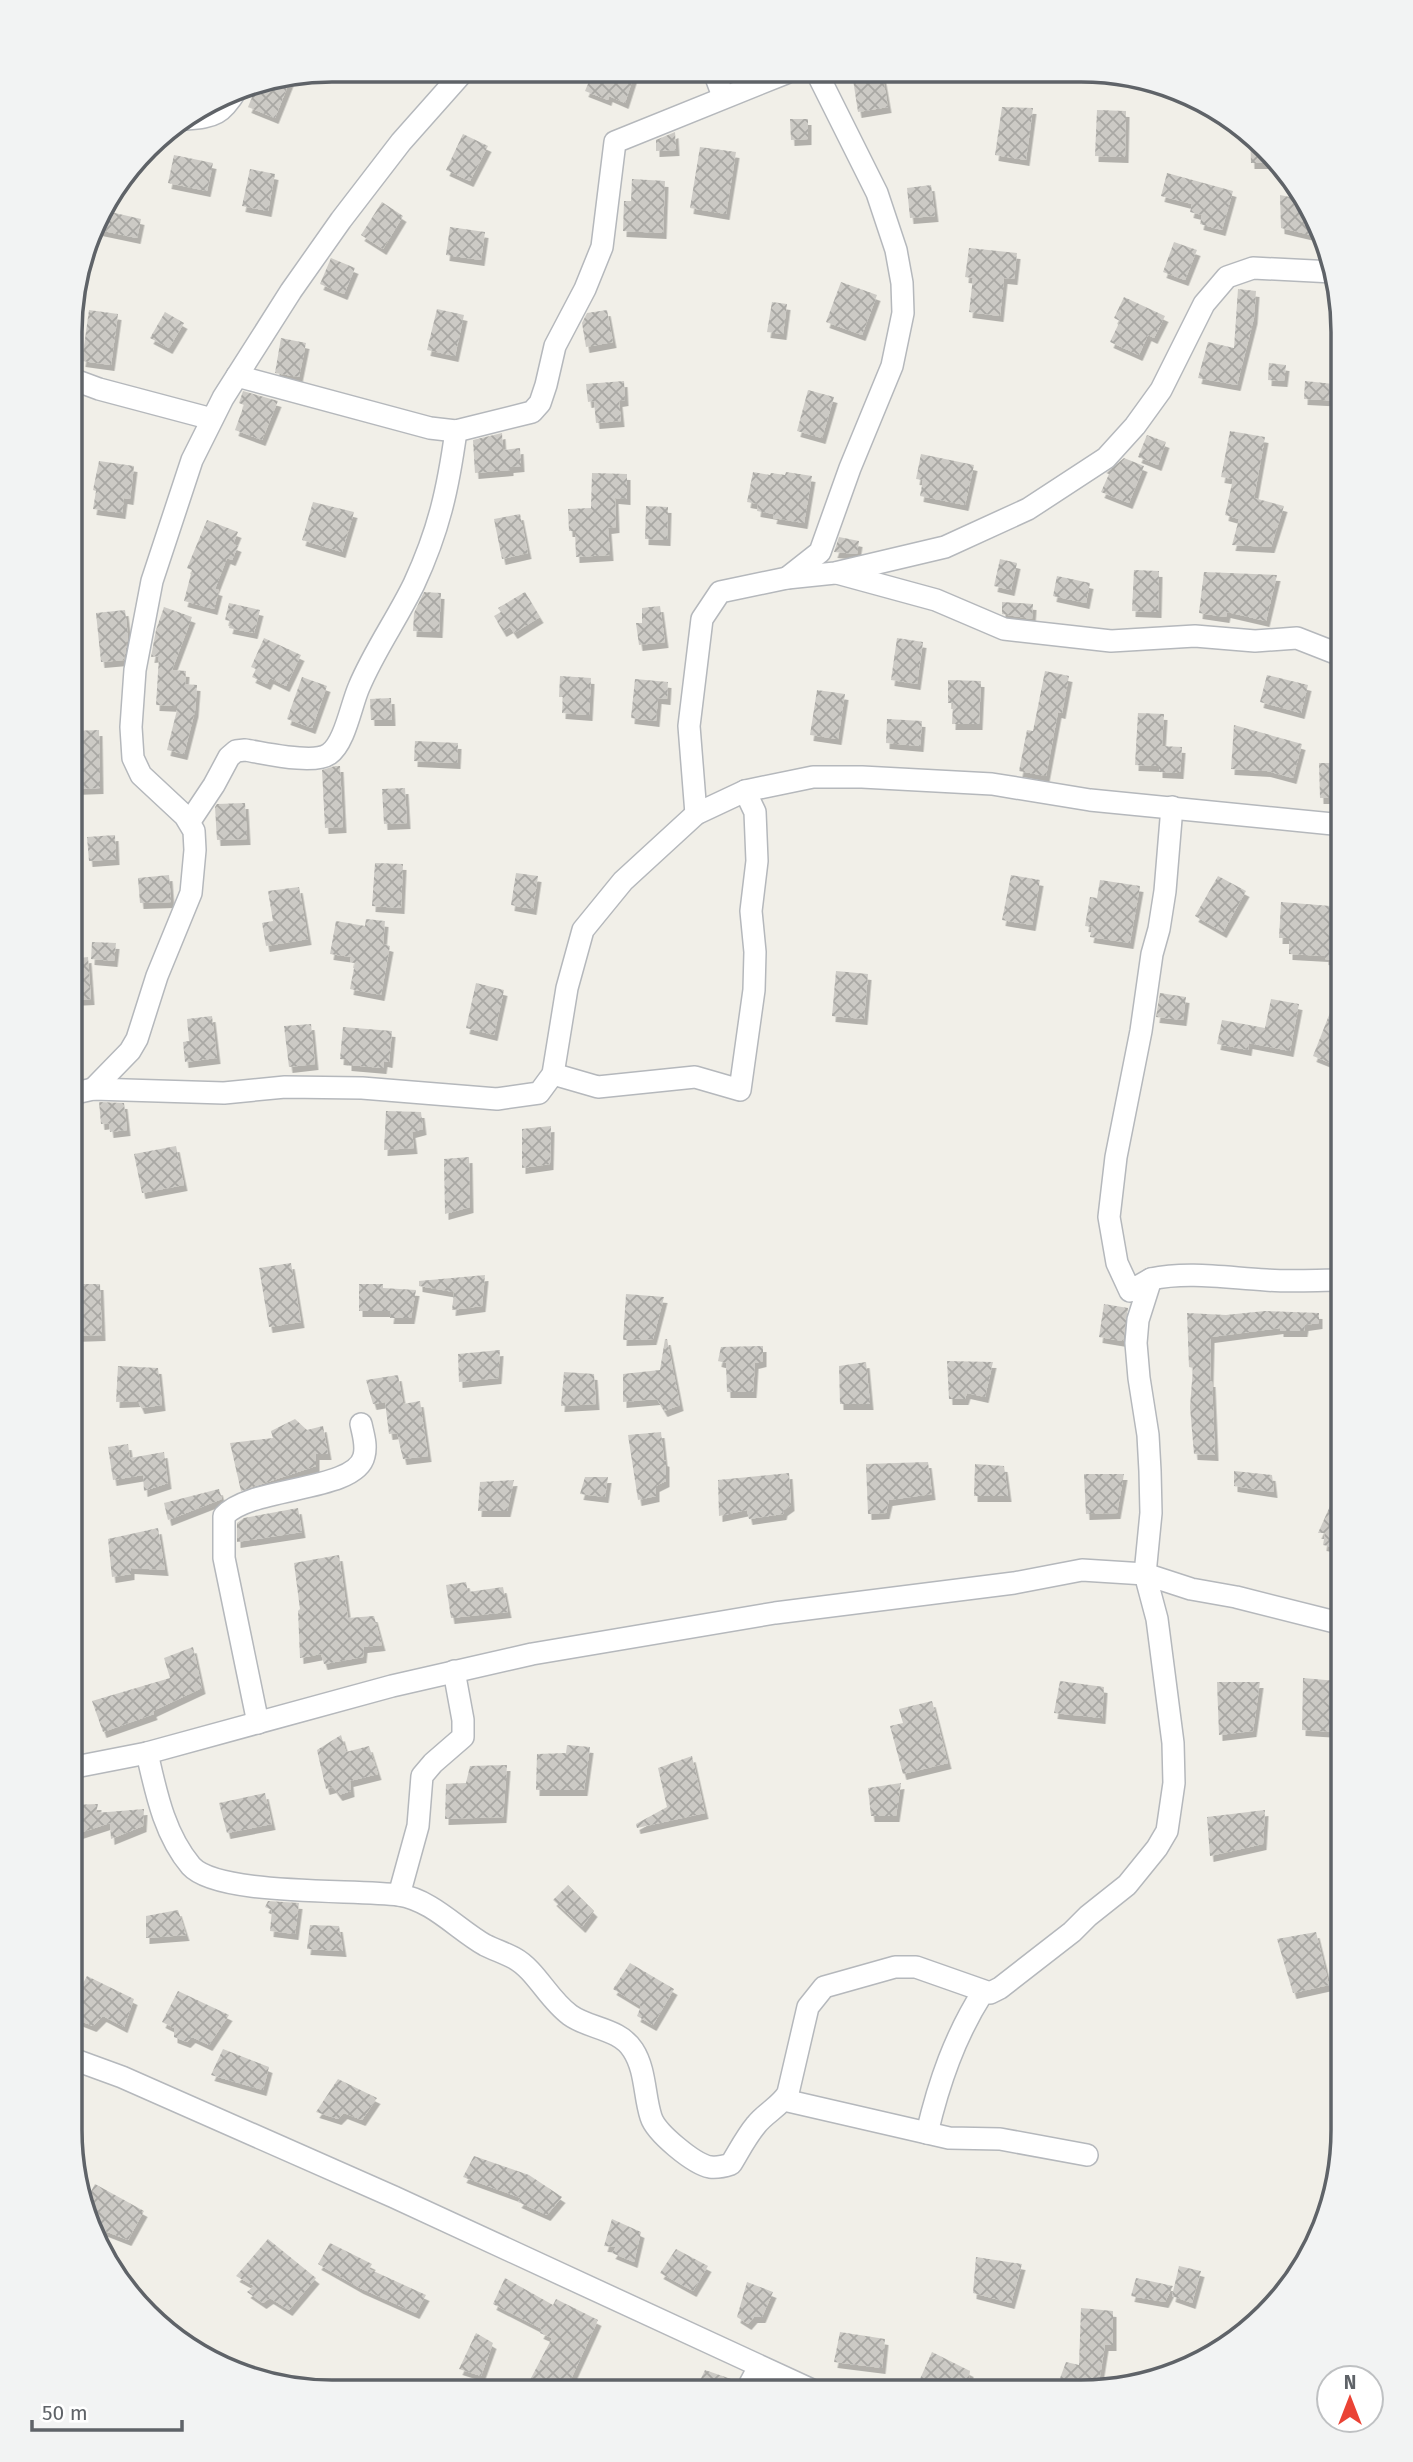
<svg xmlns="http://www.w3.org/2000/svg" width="1413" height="2462" font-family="'Fira Sans',sans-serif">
	<defs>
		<pattern id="building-cross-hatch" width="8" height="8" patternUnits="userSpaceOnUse" patternTransform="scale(1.75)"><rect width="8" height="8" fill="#cccac5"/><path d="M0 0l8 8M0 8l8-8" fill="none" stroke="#a9a8a4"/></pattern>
		<filter id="shadow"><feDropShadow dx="3.5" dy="6" stdDeviation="0" flood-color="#0004"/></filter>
	</defs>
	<rect width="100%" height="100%" fill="#f1efe8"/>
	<g fill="url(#building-cross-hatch)" filter="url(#shadow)">
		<polygon points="593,72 625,72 634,75 625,103 609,96 608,100 585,91"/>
		<polygon points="852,73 882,73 888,107 858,112"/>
		<polygon points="291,78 275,118 248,107 257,85"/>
		<polygon points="1002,107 1033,108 1026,160 995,155"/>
		<polygon points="1097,110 1126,111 1125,157 1095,156"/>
		<polygon points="790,119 808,119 808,139 791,140"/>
		<polygon points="675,132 676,150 656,151 656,140"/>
		<polygon points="1250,132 1253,135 1278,163 1251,163"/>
		<polygon points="463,134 488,146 470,181 446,170"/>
		<polygon points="700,147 736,152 726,214 690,208"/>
		<polygon points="174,155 213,163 207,191 168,183"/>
		<polygon points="250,169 275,174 268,211 242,206"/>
		<polygon points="1167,173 1233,191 1222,230 1200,224 1202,215 1190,212 1192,204 1161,196"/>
		<polygon points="632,179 665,181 663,233 623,231 624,201 631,201"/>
		<polygon points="931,185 935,216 910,218 907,188"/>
		<polygon points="1280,195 1305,200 1324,238 1281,228"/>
		<polygon points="382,202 403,216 383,249 361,235"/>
		<polygon points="102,210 141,219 137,238 94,229 97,216"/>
		<polygon points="450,227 485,232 481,260 446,255"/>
		<polygon points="1174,242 1197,250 1185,280 1163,272"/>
		<polygon points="969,248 1017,253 1014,279 1004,278 1000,316 969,312 973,278 965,277"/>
		<polygon points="331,258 355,268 344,294 320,284"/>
		<polygon points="841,282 877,295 862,335 826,322"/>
		<polygon points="1238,289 1256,291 1254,318 1237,385 1198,378 1208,342 1234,348"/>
		<polygon points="1124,297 1165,316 1154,338 1148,335 1139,355 1110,342 1120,321 1114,318"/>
		<polygon points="772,302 787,304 783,334 767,332"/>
		<polygon points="437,309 464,315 455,356 427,350"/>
		<polygon points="89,310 118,314 111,365 82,361"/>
		<polygon points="607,310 613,342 586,347 582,323 587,313"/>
		<polygon points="165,312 184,323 169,348 150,338"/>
		<polygon points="281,338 306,343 299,377 275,373"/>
		<polygon points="1269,363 1286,365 1284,381 1268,380"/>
		<polygon points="624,381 625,400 619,401 621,421 596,423 594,401 588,402 586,384"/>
		<polygon points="1305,381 1343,385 1343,401 1304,399"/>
		<polygon points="808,390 834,397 822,438 797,431"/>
		<polygon points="243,391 278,401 262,440 235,430 244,405 239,403"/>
		<polygon points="1230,431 1265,437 1254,498 1284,506 1271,547 1232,545 1239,519 1225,515 1233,479 1221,477"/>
		<polygon points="502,433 503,450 520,448 521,466 510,467 510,470 475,473 473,440"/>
		<polygon points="1147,435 1166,442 1158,465 1138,457"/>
		<polygon points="921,454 974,465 965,505 920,496 923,480 916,479"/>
		<polygon points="1124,458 1144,466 1129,503 1101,492 1109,474 1106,473"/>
		<polygon points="99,461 134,466 130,499 124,498 122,513 93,509 96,491 93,490"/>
		<polygon points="753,472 770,475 771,473 785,475 786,472 812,476 804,523 773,518 774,514 757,511 758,504 747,502"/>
		<polygon points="592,473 627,474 627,499 615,498 616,527 608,528 610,555 576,557 575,531 569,531 568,509 591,508"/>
		<polygon points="313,502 354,512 342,552 302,540"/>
		<polygon points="646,506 668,507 667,540 645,539"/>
		<polygon points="520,514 528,553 502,559 494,519"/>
		<polygon points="207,520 238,532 233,544 238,546 232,560 227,558 215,589 219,590 214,609 184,601 192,570 187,568"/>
		<polygon points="839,537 859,541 857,554 834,552"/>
		<polygon points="1000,559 1017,563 1011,590 994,586"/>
		<polygon points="1134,570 1159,571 1158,612 1132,611"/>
		<polygon points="1204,572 1277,575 1266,621 1227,612 1226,617 1199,613"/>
		<polygon points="1057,576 1090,583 1086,603 1053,596"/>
		<polygon points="424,592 441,593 439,632 413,631 414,613"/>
		<polygon points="525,592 540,617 514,633 510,627 503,631 494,616 501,612 498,608"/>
		<polygon points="1002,602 1033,604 1032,619 1002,614"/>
		<polygon points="229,603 260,610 254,633 229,628 231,621 225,620"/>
		<polygon points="660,606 665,642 639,645 636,623 642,623 642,608"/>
		<polygon points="164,607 192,617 172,670 186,671 185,684 197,685 195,711 184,754 167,750 178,706 156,705 159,656 151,657 156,630"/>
		<polygon points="125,610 128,636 124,660 101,662 96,613"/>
		<polygon points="264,638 301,655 286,686 270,678 267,684 252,677 256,669 251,667"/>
		<polygon points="897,638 923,642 917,684 891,680"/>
		<polygon points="1045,671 1069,676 1062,713 1058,712 1046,776 1019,771 1027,730 1033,731"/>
		<polygon points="1267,675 1308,685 1301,713 1260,702"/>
		<polygon points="560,676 591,678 589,715 562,713 563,697 559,697"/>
		<polygon points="302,677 327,686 312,728 287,719"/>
		<polygon points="635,679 668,682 667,699 658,698 656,721 631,718"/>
		<polygon points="948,680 981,681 979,724 952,724 953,703 948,703"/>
		<polygon points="817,690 845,694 838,739 810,735"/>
		<polygon points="391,698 392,720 371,720 370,699"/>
		<polygon points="1138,713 1164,714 1162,746 1182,747 1180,773 1159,772 1159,766 1135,765"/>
		<polygon points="887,719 922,721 920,746 886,743"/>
		<polygon points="1234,725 1302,744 1293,778 1267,771 1231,769"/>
		<polygon points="99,730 100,788 72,789 72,731"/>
		<polygon points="415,741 458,743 457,763 414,761"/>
		<polygon points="1319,763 1343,763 1343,798 1320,798"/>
		<polygon points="335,766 340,766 343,827 325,828 322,770"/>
		<polygon points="405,788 407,823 384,824 382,789"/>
		<polygon points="245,803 247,839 217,840 215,807 217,804"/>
		<polygon points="115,835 116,859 89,861 87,837"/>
		<polygon points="375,863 403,864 401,908 372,906"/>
		<polygon points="516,873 538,876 533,909 511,905"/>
		<polygon points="169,875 171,902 140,903 138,878"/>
		<polygon points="1011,875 1040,880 1032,925 1002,920"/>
		<polygon points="1218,876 1246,891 1223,932 1195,916"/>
		<polygon points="1100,880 1140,886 1130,943 1090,937 1092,927 1085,926 1090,897 1097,898"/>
		<polygon points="299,887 308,939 266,946 262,923 273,921 268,891"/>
		<polygon points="1281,902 1343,907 1343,962 1325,959 1325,956 1289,954 1289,938 1279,938"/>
		<polygon points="366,919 385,921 383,944 390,946 381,995 350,989 355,963 350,962 351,957 330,954 336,921 365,926"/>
		<polygon points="92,942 116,943 114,961 91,959"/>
		<polygon points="88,957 91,999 71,1000 71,959"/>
		<polygon points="836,971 868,974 864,1019 832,1016"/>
		<polygon points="1342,982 1343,982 1343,1068 1313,1056"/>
		<polygon points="476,983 504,990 494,1035 466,1028"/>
		<polygon points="1160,993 1186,997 1183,1020 1156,1017"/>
		<polygon points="1271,999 1299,1004 1290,1051 1249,1043 1248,1050 1217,1044 1222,1020 1265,1028"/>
		<polygon points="212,1016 217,1058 185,1062 183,1042 189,1041 187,1019"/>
		<polygon points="311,1024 315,1064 289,1067 284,1026"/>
		<polygon points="343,1027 392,1031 389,1062 384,1061 383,1068 348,1065 348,1060 340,1059"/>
		<polygon points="99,1102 124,1103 127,1130 110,1132 109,1123 101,1124"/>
		<polygon points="386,1111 421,1112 423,1129 412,1132 414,1148 384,1150"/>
		<polygon points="551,1126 550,1164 522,1168 522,1129"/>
		<polygon points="176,1146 184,1185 142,1193 134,1154"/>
		<polygon points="469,1157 470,1207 445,1214 444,1159"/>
		<polygon points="291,1263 301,1322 269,1327 259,1268"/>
		<polygon points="485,1275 482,1306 452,1310 454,1292 419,1286 419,1281"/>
		<polygon points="71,1284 100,1284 102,1335 71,1336"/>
		<polygon points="359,1284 383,1284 383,1288 416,1290 411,1318 390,1318 391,1311 359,1311"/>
		<polygon points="626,1294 664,1297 653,1339 623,1340"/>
		<polygon points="1104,1304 1128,1308 1123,1341 1099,1337"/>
		<polygon points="1265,1311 1319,1313 1319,1323 1305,1325 1304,1331 1280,1331 1280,1328 1211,1337 1210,1381 1212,1381 1215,1455 1194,1454 1190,1407 1193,1368 1189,1367 1187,1313 1226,1315"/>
		<polygon points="665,1339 667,1339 680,1405 664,1411 657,1399 623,1402 623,1374 660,1370"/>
		<polygon points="763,1346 763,1361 755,1363 753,1392 727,1392 726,1363 718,1361 721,1347"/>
		<polygon points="500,1350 498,1378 459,1382 458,1354"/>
		<polygon points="947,1361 993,1362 985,1397 967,1393 965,1399 949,1399"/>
		<polygon points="866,1362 870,1404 840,1404 839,1366"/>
		<polygon points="118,1366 158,1368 162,1405 141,1408 138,1401 116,1402"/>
		<polygon points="564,1372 594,1374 596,1404 561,1406"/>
		<polygon points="398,1375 403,1404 420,1401 428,1456 403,1459 397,1433 389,1434 385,1402 373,1404 366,1380"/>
		<polygon points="295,1419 307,1430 323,1426 328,1454 316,1454 316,1466 241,1491 230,1443 273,1438 271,1431"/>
		<polygon points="661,1432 664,1460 666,1461 666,1481 656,1486 656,1496 638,1500 628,1435"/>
		<polygon points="128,1444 130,1458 164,1452 168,1483 144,1491 143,1475 113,1480 108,1447"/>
		<polygon points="928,1462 932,1494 889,1500 886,1513 868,1514 866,1464"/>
		<polygon points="975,1464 1004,1466 1008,1496 974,1496"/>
		<polygon points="1234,1471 1272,1475 1274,1492 1234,1486"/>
		<polygon points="789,1473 791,1505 784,1510 783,1514 749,1519 747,1510 719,1516 718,1480"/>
		<polygon points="1084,1474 1124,1474 1117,1513 1086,1514"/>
		<polygon points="585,1477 608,1477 605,1497 580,1494"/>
		<polygon points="514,1480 507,1511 478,1511 480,1482"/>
		<polygon points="219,1489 222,1499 168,1520 164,1503"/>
		<polygon points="1330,1506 1343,1506 1343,1549 1323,1545 1325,1533 1318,1533"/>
		<polygon points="298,1508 302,1532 237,1542 237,1523 244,1518"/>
		<polygon points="158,1528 165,1570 131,1568 131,1574 112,1577 108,1539"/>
		<polygon points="339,1555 348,1618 374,1616 382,1645 364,1647 363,1657 324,1664 321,1654 300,1658 298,1611 300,1609 294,1563"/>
		<polygon points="466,1582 468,1592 503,1587 508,1612 451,1618 446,1585"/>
		<polygon points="193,1647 202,1688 153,1711 154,1714 103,1732 92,1701 170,1678 164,1658"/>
		<polygon points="1303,1678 1337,1681 1337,1732 1302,1730"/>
		<polygon points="1060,1681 1104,1687 1102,1718 1054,1713"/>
		<polygon points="1217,1682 1260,1682 1253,1731 1219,1735"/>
		<polygon points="932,1701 948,1763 903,1774 890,1726 903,1723 899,1709"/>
		<polygon points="341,1735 346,1752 369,1746 378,1774 350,1781 351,1791 339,1795 333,1787 326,1789 317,1750"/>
		<polygon points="567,1745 590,1747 584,1790 536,1790 537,1754 566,1753"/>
		<polygon points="692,1756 705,1813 637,1828 636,1824 667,1807 658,1768"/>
		<polygon points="507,1765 503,1817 445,1819 446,1784 466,1783 470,1766"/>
		<polygon points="901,1783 896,1816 871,1816 868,1788"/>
		<polygon points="265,1793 272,1824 227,1833 219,1803"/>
		<polygon points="98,1804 96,1813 144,1809 143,1826 111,1839 110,1823 70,1836 70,1805"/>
		<polygon points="1265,1810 1263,1844 1210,1856 1207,1817"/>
		<polygon points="568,1885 594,1911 582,1927 553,1900"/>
		<polygon points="268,1901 299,1903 295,1934 270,1931 272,1910 265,1907"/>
		<polygon points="178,1910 186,1935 146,1938 146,1916"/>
		<polygon points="310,1925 339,1926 343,1951 307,1949"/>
		<polygon points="1316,1932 1329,1985 1293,1993 1277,1939"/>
		<polygon points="630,1963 674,1989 653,2025 637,2016 641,2006 613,1989"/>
		<polygon points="87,1976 134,1999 124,2027 103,2016 93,2026 70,2017 70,2007"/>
		<polygon points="178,1991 229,2015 209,2045 192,2037 187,2042 174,2037 174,2028 162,2022"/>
		<polygon points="223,2049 269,2067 263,2090 211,2075"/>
		<polygon points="338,2079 377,2098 362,2120 344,2113 338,2119 316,2112"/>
		<polygon points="474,2156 529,2175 562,2197 547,2215 518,2202 521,2198 463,2177"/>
		<polygon points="95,2184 144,2211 128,2240 97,2228 96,2221 85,2216 83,2206"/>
		<polygon points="612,2219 641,2232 634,2262 612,2253 616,2247 604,2246"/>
		<polygon points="268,2239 316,2278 289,2310 270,2298 263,2303 247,2292 254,2286 236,2276"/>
		<polygon points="330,2243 372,2264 369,2269 426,2295 416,2313 360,2288 318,2264"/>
		<polygon points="676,2249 708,2266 693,2291 660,2273"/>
		<polygon points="976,2257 1022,2264 1011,2303 973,2293"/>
		<polygon points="1179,2266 1201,2271 1192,2303 1172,2296"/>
		<polygon points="505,2278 553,2305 556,2299 598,2320 566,2390 530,2380 552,2338 540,2333 542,2329 493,2304"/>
		<polygon points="1136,2278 1173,2286 1165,2302 1131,2296"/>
		<polygon points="747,2282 773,2292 762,2317 754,2317 748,2324 737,2317"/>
		<polygon points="1081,2308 1113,2311 1113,2345 1105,2345 1098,2389 1092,2390 1059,2381 1066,2362 1079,2365"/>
		<polygon points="840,2332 885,2339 882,2368 834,2362"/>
		<polygon points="476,2333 493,2343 481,2376 459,2369"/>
		<polygon points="932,2352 970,2371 967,2392 943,2392 943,2386 920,2379"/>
		<polygon points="705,2370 737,2381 733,2391 695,2391"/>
	</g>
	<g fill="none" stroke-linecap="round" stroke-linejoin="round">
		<defs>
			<g id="street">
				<polyline points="714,72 723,96"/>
				<path d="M186,119C215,117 222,114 237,89"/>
				<polyline points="237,376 430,428 456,431 532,412 540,403 546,385 555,346 585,289 602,247 615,142 786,73"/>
				<polyline points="72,379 99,389 212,419"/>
				<polyline points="837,573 936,600 1004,629 1111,641 1195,636 1255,641 1297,638 1343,656"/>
				<polyline points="787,578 820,552 850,468 892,366 903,313 902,283 896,250 877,193 817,73"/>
				<polyline points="696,814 689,726 702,619 720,592 787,578 835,573 945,547 1028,509 1106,458 1135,426 1161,390 1204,304 1227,277 1253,268 1333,272"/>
				<path d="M190,821L214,785L229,757L236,751L245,750C265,753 313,765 329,754C345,743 351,705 359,687C374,651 397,619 414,584C439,530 448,489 456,431"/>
				<polyline points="553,1074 598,1087 695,1077 740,1090 754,990 755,952 751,911 757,861 755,812 745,791"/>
				<polyline points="93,1089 130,1051 137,1039 157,976 191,893 195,850 194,831 185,816 141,775 133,758 131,727 135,670 152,581 192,460 223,398 291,291 341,220 401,142 464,71"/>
				<polyline points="71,1094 93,1089 224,1093 285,1087 362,1088 497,1099 539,1093 553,1074 567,988 583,930 623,881 696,814 745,791 813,777 862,777 992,784 1090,800 1343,825"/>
				<path d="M1151,1279C1188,1271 1228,1278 1266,1280C1291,1282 1317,1280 1343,1280"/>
				<path d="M258,1723L224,1558V1516C250,1486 356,1492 364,1456C367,1445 363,1434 361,1424"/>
				<path d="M147,1753C156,1792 164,1834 191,1866C218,1896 355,1889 399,1895C432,1900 457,1929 485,1945C495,1950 505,1953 514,1958C536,1970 548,1999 570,2015C589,2029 619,2028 633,2050C646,2070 644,2096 651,2117C656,2133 694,2164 710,2167C718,2168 725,2166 731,2164C739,2151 746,2137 756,2125C765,2113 781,2106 788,2093L808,2007L824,1987L895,1967H916L990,1993L1000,1988L1072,1932L1088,1916L1127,1885L1157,1848L1167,1831L1174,1783L1173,1743L1157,1619L1145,1574L1151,1513L1150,1471L1148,1435L1139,1378L1136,1343L1138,1320L1151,1279L1130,1291L1117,1263L1109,1217L1116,1157L1141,1031L1152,954L1159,929L1165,891L1172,807"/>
				<polyline points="70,1768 147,1753 392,1686 532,1654 775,1613 1014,1583 1082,1570 1145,1574 1191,1589 1236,1597 1343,1624"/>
				<polyline points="399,1895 418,1826 422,1776 433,1763 463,1737 463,1720 454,1671"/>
				<polyline points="70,2058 122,2077 394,2197 814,2391"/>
				<polyline points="784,2100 949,2138 1000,2139 1087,2155"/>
				<path d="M927,2133C939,2082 955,2036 983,1992"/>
				<polyline points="746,2391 759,2367"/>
			</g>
		</defs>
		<use href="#street" stroke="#b5b8bc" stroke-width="24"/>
		<use href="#street" stroke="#fff" stroke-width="21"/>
	</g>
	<path d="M0 0H1413V2462H0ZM332 82H1081A250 250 0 0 1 1331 332V2130A250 250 0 0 1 1081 2380H332A250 250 0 0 1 82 2130V332A250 250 0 0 1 332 82Z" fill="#f2f3f3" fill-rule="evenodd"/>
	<path fill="none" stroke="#5f6368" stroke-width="3.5" d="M332 82H1081A250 250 0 0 1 1331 332V2130A250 250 0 0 1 1081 2380H332A250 250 0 0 1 82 2130V332A250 250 0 0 1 332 82Z"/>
	<g transform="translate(1350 2399)"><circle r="33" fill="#ffffff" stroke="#bfc1c3" stroke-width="2"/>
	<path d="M0-5L12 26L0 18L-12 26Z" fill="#ea4335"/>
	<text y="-10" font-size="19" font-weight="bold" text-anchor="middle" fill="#5f6368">N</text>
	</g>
	<path d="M32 2420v10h150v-10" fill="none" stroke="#5f6368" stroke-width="3.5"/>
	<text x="42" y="2420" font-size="21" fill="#5f6368" stroke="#ffffff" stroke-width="5" paint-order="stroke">50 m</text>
</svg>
